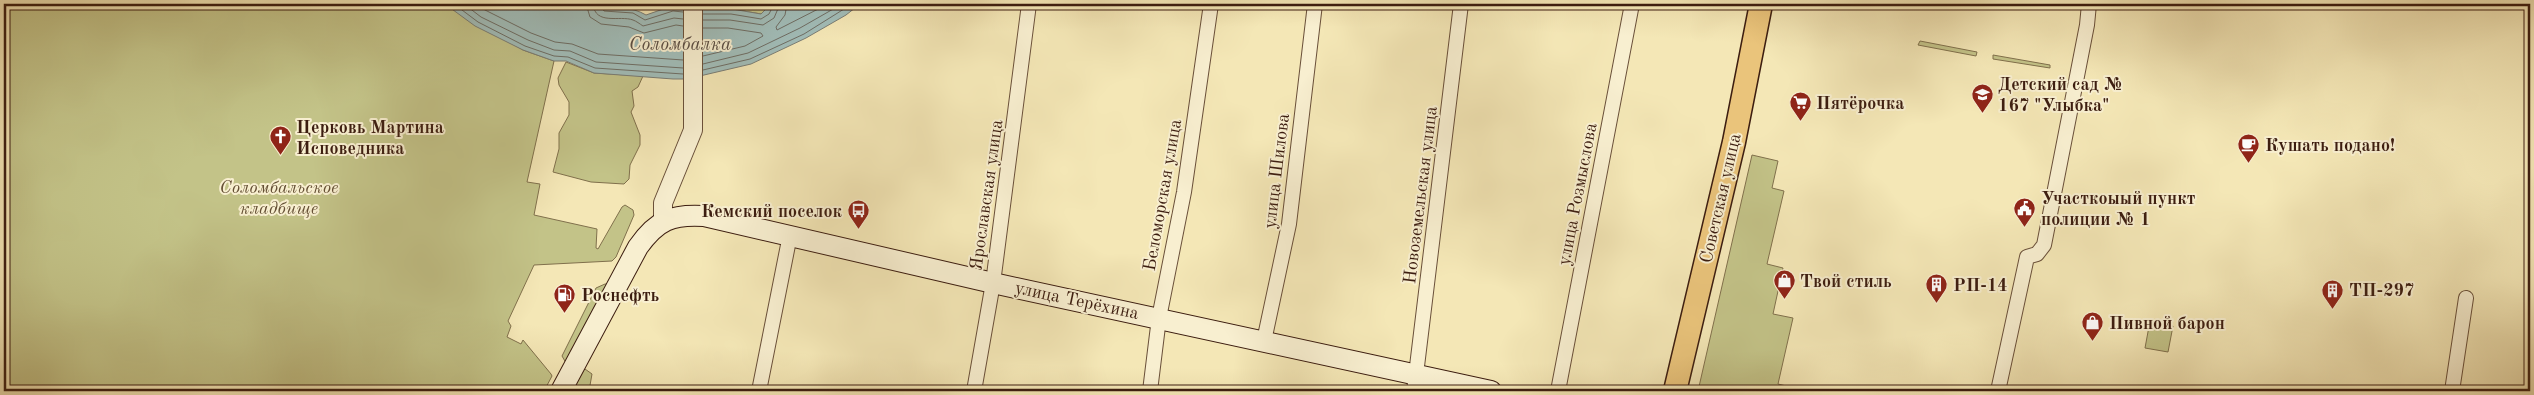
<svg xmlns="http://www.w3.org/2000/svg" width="2534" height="395" font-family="'Old Standard TT',serif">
	<rect width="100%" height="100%" fill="#f4e7b6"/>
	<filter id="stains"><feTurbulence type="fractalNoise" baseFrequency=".004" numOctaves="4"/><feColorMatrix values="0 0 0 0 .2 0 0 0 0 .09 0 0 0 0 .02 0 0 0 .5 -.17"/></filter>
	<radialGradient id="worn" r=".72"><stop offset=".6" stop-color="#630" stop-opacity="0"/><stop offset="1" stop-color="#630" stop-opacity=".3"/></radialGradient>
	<g fill="#c3c388" stroke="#80704c">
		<polygon points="4,4 445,4 523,50 554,61 527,182 540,184 534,215 597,229 596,248 598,249 622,207 625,205 633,210 634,215 616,257 612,261 534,265 508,321 511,326 507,337 521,344 523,340 551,374 552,376 544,391 4,391"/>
		<polygon points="732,4 771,4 761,14 732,9"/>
		<polygon points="1920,41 1977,52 1976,56 1918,45"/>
		<polygon points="1993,55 2050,65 2050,68 1993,59"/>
		<polygon points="566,62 594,73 643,76 638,87 632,91 634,106 631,112 640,135 640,145 630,165 629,179 624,184 591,182 553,172 559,149 559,133 569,115 569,102 559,85 558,78"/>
		<polygon points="1752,155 1778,161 1772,188 1784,191 1767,264 1783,268 1773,314 1793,318 1778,384 1807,391 1698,391"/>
		<polygon points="605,284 614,284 566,363 562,356 596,288"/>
		<polygon points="2150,321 2173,326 2168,352 2145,348"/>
		<polygon points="585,369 592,374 589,391 567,391 583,370"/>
	</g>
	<path fill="#a1bdb9" stroke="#797d75" d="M445,4L598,5C615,8 631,6 646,15L672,6L732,9L761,14L771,4H860L846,15L806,38L751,64L687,79H673L594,73L566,61H554L523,50L475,26Z"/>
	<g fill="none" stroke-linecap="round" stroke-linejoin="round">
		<g stroke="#6e6d64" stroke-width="1">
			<polyline points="454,4 478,22 525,46 554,56 568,57 595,68 683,74"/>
			<polyline points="464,4 481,17 528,40 554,50 570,51 596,62 683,68"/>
			<polyline points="476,4 485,10 531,33 555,42 572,44 598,54 683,60"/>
			<polyline points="586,4 590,17 601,24 629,27 644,33 676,25 683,26"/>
			<path d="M593,4C595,26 620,15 633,20C636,21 640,24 643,26L674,18L683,19"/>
			<polyline points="600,4 604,11 633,13 645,20 673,11 683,12"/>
			<polyline points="787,4 785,15 776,27 777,30 828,4"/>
			<polyline points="703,14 731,14 761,19 769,14 774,4"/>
			<polyline points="703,20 730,20 763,25 774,18 780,4"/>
			<polyline points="703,28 728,28 761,33 763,36 745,46 703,56"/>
			<polyline points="703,64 748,53 800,28 842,4"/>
			<polyline points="703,70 750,59 804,34 852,4"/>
		</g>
		<defs>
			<g id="minor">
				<polyline points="1264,341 1289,224 1315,4"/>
				<polyline points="759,391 790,235"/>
				<polyline points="974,391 993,283 1029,4"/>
				<polyline points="1150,391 1159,318 1184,192 1211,4"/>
				<polyline points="1414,391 1461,4"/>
				<polyline points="1558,391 1632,4"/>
				<polyline points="1998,391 2027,257 2037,254 2044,245 2087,25 2089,4"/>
				<polyline points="2452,391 2466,298"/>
			</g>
			<polyline id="tertiary" points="663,221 663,203 693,130 693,4"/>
			<path id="secondary" d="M561,391L638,247C657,220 672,214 704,216L993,283L1491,391"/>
			<polyline id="primary" points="1675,391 1734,142 1761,4"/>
		</defs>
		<use href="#minor" stroke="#6a503a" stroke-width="16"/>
		<use href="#tertiary" stroke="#6a503a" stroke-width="20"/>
		<use href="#secondary" stroke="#3c1d10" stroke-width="22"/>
		<use href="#primary" stroke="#3c1d10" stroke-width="25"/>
		<use href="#minor" stroke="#f8efd0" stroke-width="14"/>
		<use href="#tertiary" stroke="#f8efd0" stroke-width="18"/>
		<use href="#secondary" stroke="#f8efd0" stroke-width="20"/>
		<use href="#primary" stroke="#eac47b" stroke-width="22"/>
	</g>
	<defs>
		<symbol id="school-pin" viewBox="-11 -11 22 30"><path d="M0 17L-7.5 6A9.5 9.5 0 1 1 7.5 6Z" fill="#8f2418" stroke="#f8efd0"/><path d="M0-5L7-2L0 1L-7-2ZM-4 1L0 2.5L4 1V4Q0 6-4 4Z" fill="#fff"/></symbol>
		<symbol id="supermarket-pin" viewBox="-11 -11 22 30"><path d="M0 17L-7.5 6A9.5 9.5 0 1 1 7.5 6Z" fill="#8f2418" stroke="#f8efd0"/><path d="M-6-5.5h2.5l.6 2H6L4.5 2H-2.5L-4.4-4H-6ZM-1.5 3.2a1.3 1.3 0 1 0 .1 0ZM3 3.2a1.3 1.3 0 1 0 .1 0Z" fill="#fff"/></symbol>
		<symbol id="church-pin" viewBox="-11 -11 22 30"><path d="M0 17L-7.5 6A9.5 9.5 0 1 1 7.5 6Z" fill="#8f2418" stroke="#f8efd0"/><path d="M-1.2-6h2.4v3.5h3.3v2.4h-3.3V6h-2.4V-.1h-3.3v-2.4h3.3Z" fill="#fff"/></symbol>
		<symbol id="cafe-pin" viewBox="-11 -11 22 30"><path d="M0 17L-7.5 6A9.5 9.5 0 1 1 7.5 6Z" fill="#8f2418" stroke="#f8efd0"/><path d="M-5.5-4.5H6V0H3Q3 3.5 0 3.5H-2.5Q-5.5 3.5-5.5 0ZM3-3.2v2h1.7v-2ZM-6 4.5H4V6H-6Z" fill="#fff"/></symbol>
		<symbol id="civic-pin" viewBox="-11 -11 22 30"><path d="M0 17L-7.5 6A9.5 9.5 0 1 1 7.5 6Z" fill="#8f2418" stroke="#f8efd0"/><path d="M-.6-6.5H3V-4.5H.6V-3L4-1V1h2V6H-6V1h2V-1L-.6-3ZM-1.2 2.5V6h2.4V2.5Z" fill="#fff"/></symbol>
		<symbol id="bus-pin" viewBox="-11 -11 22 30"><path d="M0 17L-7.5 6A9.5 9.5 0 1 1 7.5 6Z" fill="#8f2418" stroke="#f8efd0"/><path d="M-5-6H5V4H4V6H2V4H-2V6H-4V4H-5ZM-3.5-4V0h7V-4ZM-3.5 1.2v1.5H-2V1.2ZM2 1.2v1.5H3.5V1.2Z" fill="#fff"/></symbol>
		<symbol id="shop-pin" viewBox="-11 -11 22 30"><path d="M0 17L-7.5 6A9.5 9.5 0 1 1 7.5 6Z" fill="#8f2418" stroke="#f8efd0"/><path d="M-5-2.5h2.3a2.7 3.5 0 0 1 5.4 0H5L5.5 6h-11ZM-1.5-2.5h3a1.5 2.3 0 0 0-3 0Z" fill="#fff"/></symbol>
		<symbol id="building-pin" viewBox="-11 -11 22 30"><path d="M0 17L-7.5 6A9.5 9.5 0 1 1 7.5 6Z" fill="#8f2418" stroke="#f8efd0"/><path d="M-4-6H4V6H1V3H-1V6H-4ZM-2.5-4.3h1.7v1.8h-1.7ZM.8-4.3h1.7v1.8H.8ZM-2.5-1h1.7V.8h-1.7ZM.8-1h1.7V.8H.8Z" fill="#fff"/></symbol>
		<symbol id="fuel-pin" viewBox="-11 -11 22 30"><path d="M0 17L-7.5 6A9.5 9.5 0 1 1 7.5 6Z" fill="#8f2418" stroke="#f8efd0"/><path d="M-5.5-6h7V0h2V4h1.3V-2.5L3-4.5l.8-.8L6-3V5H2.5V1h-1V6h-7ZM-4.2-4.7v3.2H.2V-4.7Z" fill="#fff"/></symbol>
	</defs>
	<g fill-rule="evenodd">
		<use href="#school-pin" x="1970" y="82" width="25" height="34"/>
		<use href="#supermarket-pin" x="1788" y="90" width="25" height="34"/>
		<use href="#church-pin" x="268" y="124" width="25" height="34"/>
		<use href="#cafe-pin" x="2236" y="132" width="25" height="34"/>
		<use href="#civic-pin" x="2012" y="196" width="25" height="34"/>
		<use href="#bus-pin" x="846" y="198" width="25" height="34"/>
		<use href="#shop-pin" x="1772" y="268" width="25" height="34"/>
		<use href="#building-pin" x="1924" y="272" width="25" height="34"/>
		<use href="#building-pin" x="2320" y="278" width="25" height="34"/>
		<use href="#fuel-pin" x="552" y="282" width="25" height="34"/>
		<use href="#shop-pin" x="2080" y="310" width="25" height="34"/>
	</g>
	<g text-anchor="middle" stroke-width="4" stroke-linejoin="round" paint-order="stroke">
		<g font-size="18" font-weight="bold" fill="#3c1d10" stroke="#f8efd0" text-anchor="start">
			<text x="1998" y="90">Детский сад №<tspan x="1998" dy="21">167 "Улыбка"</tspan></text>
			<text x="1816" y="109">Пятёрочка</text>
			<text x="296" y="133">Церковь Мартина<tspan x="296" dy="21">Исповедника</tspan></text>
			<text x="2265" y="151">Кушать подано!</text>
			<text x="2041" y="204">Участкоыый пункт<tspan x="2041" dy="21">полиции № 1</tspan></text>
			<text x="842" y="217" text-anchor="end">Кемский поселок</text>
			<text x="1800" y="287">Твой стиль</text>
			<text x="1953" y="291">РП-14</text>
			<text x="2349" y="296">ТП-297</text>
			<text x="581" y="301">Роснефть</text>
			<text x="2109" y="329">Пивной барон</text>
		</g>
		<g font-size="18" fill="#3c1d10" stroke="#f8efd0">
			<text transform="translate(1276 171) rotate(-83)" y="6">улица Шилова</text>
			<text transform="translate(1577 194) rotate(-79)" y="6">улица Розмыслова</text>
			<text transform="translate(986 195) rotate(-82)" y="6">Ярославская улица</text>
			<text transform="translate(1162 195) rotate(-80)" y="6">Беломорская улица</text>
			<text transform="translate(1420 195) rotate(-83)" y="6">Новоземельская улица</text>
			<text transform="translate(1720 198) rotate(-77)" y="6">Советская улица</text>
			<text transform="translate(1077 300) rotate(12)" y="6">улица Терёхина</text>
		</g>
		<g font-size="18" font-style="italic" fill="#644f34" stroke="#f8efd0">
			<text x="279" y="193">Соломбальское<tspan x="279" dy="21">кладбище</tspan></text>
		</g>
		<g font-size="19" font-style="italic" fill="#5a4d43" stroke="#f8efd0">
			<text x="680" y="50">Соломбалка</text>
		</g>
	</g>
	<rect width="2534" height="395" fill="none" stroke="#f4e7b6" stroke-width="20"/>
	<rect x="5" y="5" width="2524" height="385" fill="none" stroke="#3c1d10" stroke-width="2.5"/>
	<rect x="10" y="10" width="2514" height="375" fill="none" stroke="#3c1d10"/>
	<rect width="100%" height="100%" filter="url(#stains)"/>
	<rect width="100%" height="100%" fill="url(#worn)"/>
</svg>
